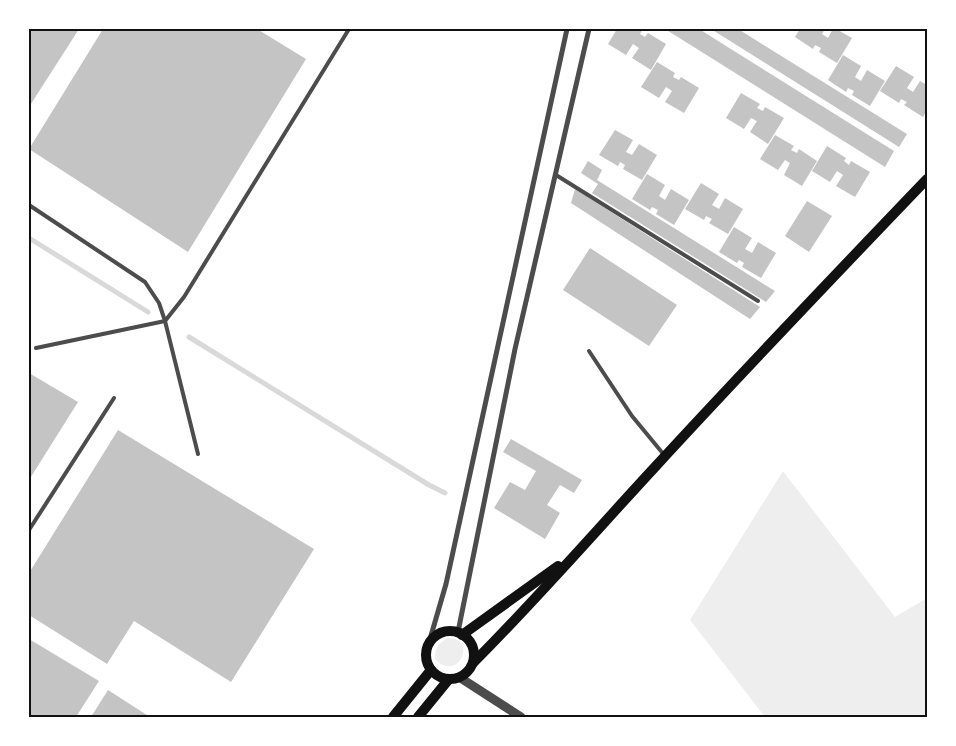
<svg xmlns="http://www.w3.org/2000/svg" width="956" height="746" font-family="'Exo 2',sans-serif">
	<rect width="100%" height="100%" fill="#fff"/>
	<g fill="#eee">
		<polygon points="783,471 895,617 927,598 927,717 765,717 690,620"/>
		<path d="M447,638C479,637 458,684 435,659C435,648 438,644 447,638Z"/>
	</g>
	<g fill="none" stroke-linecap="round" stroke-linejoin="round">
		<g stroke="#d9d9d9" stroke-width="5">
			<polyline points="29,238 148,312"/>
			<polyline points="189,337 429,485 445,493"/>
		</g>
	</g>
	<g fill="#c4c4c4">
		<polygon points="29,29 79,29 29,107"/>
		<polygon points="103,29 257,29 306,59 188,252 29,149"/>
		<polygon points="617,29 640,29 642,30 640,34 645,37 648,33 666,44 651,70 632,58 639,48 633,44 626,55 608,44"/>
		<polygon points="665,29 699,29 894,151 885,167"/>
		<polygon points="711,29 738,29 907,134 899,147"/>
		<polygon points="800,29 825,29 822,34 828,38 833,29 836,29 852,38 837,63 819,52 821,48 815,45 813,49 795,37"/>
		<polygon points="843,55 861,66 855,77 861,81 867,70 885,81 870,106 852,95 854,91 848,88 846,92 828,80"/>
		<polygon points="657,62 675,73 673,77 679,80 681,77 699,88 684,113 665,102 672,91 666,87 659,98 641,87"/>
		<polygon points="896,66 914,77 907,88 913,92 920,81 927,85 927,110 923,117 904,105 907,102 901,99 899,103 880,91"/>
		<polygon points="741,93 760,104 757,108 763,111 765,107 784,118 768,144 750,132 757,121 751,118 744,129 726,118"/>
		<polygon points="615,130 633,140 626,152 632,155 639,144 657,155 642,180 623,169 625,165 620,162 618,166 599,155"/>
		<polygon points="775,135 794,146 791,150 797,153 799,149 817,161 802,186 784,175 790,163 785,160 778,170 760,159"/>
		<polygon points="827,146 846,158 844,161 849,165 851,161 870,172 855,197 836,186 843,175 837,171 830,182 812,171"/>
		<polygon points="588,161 602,170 597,180 775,291 766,302 592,193 598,184 581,173"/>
		<polygon points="647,174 665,185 659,196 665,200 671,189 689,200 674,225 656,214 658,210 652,207 650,210 632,199"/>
		<polygon points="701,183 719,194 712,205 719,209 725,198 743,209 728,234 709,223 712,219 706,216 704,220 685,209"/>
		<polygon points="575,189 760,307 750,319 571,203"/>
		<polygon points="807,201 832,216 809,252 785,236"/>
		<polygon points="734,227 752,238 745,249 752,253 758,242 776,253 761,278 742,267 744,263 739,260 737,263 719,252"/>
		<polygon points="590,248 677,305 649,346 563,290"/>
		<polygon points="29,373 78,402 29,480"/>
		<polygon points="118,430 314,549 231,682 134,621 107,664 29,615 29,573"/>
		<polygon points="511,439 582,480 574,493 560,485 547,505 560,513 545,539 494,508 510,482 525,490 536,471 503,452"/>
		<polygon points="29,639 99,681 76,717 29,717"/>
		<polygon points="108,690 150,717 91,717"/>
	</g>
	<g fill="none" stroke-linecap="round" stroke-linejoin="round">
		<g stroke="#4c4c4c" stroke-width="4">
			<polyline points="556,175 758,301"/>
			<polyline points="29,205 145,282 159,303 165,321 198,454"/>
			<polyline points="36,348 165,321 184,297 349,29"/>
			<polyline points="589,351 632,416 665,456"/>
			<polyline points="29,530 114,398"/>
		</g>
		<g stroke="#4c4c4c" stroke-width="5">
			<polyline points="458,632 515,349 589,29"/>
			<polyline points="428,646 446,584 567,29"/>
		</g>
		<polyline stroke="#4c4c4c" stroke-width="9" points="459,677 521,717"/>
		<g stroke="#111" stroke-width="10">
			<circle cx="450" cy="655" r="24"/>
			<polyline points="462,635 558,566"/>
			<path d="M473,663C536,600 594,533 655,467C744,370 836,274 927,179"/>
			<polyline points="393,717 431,670"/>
			<polyline points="418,717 449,679"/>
		</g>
	</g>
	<rect width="956" height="746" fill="none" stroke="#ffffff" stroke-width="60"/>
	<rect x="30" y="30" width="896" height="686" fill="none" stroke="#111" stroke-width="2"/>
</svg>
